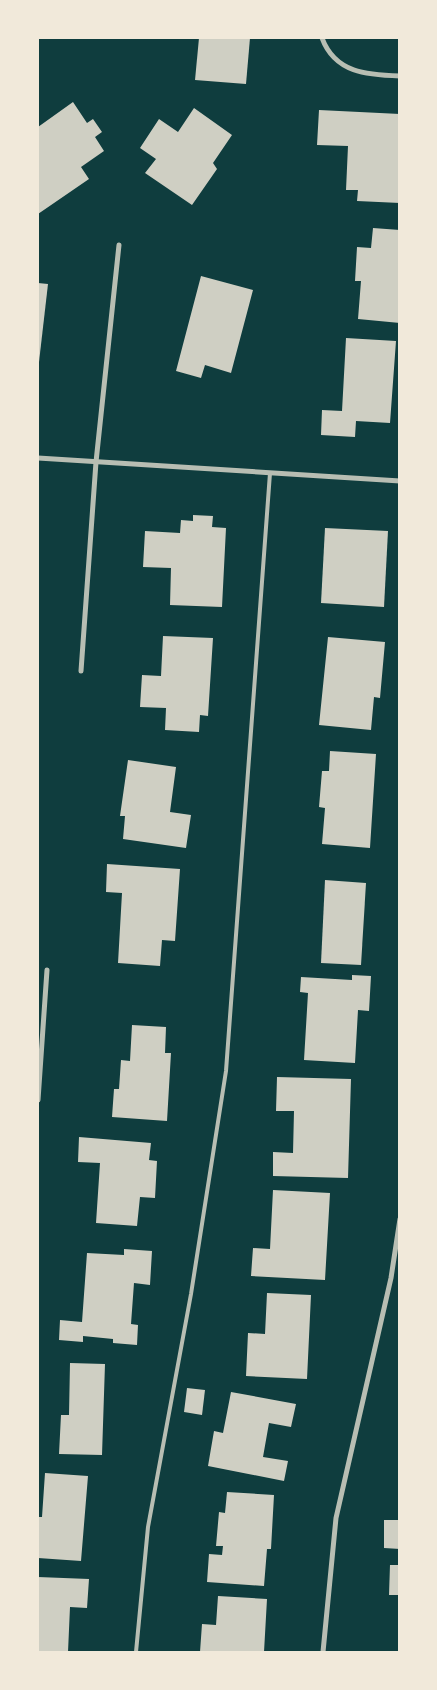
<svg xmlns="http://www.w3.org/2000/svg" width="437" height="1690" font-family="Overpass,sans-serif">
	<rect width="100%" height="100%" fill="#0f3d3e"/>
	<g fill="#cfcfc3">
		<polygon points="199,38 250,38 246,84 195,80"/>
		<polygon points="73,102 87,123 93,119 102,132 95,137 104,151 81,167 89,179 38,214 38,127"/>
		<polygon points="194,108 232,135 213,163 217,169 192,205 145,173 156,159 140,148 159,119 178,132"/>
		<polygon points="319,110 400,114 400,203 357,201 358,190 346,190 348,146 317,145"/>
		<polygon points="373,228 400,230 400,323 358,319 361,281 355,281 357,247 371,248"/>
		<polygon points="201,276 253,290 231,373 205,365 201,378 176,371"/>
		<polygon points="38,283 48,284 39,362 38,362"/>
		<polygon points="346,338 396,341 390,423 356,421 355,437 321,435 322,410 342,411"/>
		<polygon points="193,515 213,516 212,527 226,528 222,607 170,605 171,568 143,567 145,531 180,533 181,520 193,521"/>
		<polygon points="325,528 388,531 384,607 321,603"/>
		<polygon points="163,636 213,638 208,716 200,715 199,732 165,730 166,708 140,707 142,675 161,676"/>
		<polygon points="328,637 385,642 380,698 374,697 371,730 319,725"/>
		<polygon points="330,751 376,754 370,848 322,844 325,808 319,807 322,771 329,771"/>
		<polygon points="128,760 176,767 170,812 191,815 186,848 123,839 125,816 120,816"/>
		<polygon points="107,864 180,869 175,941 162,940 160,966 118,963 122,893 106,892"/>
		<polygon points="325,880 366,883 361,965 321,963"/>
		<polygon points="352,975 371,976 369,1011 358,1010 355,1063 304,1060 308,993 300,992 301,977 352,980"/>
		<polygon points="132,1025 166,1027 165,1053 171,1053 167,1121 112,1117 114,1089 119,1089 121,1060 130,1061"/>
		<polygon points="277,1077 351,1079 348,1178 273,1176 273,1152 293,1153 294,1111 276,1111"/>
		<polygon points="79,1137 151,1143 149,1160 157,1161 155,1198 140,1197 137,1226 96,1223 100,1163 78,1162"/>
		<polygon points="273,1190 330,1193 325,1280 251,1276 253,1248 270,1249"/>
		<polygon points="124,1249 152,1251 150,1285 134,1283 131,1324 138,1325 137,1345 113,1343 113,1339 83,1336 83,1342 59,1340 60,1320 82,1322 87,1253 124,1255"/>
		<polygon points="267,1293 311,1295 307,1379 246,1376 248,1333 265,1334"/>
		<polygon points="70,1363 105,1364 102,1455 59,1454 61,1415 69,1415"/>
		<polygon points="187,1388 205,1390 202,1415 184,1412"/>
		<polygon points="231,1392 296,1404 291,1427 269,1423 263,1457 288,1461 284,1481 208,1466 214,1431 223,1433"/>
		<polygon points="45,1473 88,1476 81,1561 38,1558 38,1517 42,1517"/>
		<polygon points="227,1492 274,1495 271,1549 267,1549 264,1586 207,1582 209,1554 222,1555 223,1546 216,1546 219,1512 225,1513"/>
		<polygon points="384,1520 400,1520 400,1549 384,1548"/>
		<polygon points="390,1565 400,1565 400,1595 389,1595"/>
		<polygon points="38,1577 89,1579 87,1608 70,1607 68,1652 38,1652"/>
		<polygon points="218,1596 267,1599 264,1652 200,1652 202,1624 216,1625"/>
	</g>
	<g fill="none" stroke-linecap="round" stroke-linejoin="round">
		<polyline stroke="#b8beb3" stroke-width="4" points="136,1652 148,1527 191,1294 226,1071 270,473"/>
		<g stroke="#b8beb3" stroke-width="5">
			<path d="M322,38C335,73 367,75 400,76"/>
			<polyline points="38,458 400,481"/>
			<polyline points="81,671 96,462 119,245"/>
			<polyline points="38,1100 47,970"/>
			<polyline points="323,1652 336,1518 391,1278 400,1219"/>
		</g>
	</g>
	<rect width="437" height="1690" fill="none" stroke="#f1e9da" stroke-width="78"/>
</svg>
